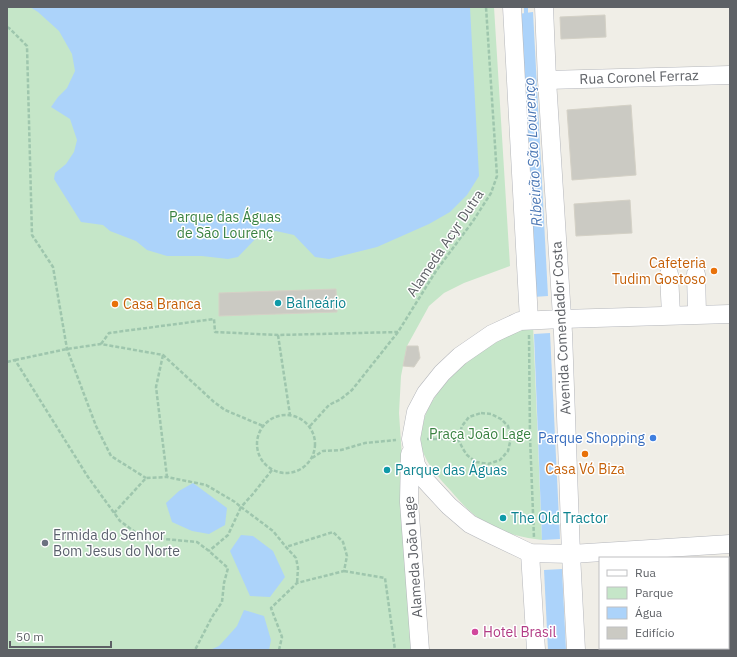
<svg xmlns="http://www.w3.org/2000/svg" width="737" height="657" font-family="'IBM Plex Sans',sans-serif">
	<rect width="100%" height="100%" fill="#f0eee7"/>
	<g fill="#c5e6c8">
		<polygon points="7,7 494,7 510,266 464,283 444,293 429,306 407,346 401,376 399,413 415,650 7,650"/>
		<path d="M533,324L542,540C533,539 523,537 515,535C511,534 507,533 503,531C499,529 494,528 489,525C474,517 462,504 451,491C440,479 427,465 422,449C420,441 421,432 423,425C425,411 432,401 440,390C464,359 498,339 533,324Z"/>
	</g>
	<g fill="#acd3fa">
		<polygon points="30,7 470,7 479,176 467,195 450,212 429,224 377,247 329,259 315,257 294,235 276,231 259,235 238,257 228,259 202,256 167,256 147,250 136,241 110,231 103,225 81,222 54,179 55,173 66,164 74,152 77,140 70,119 51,107 58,97 67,88 75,71 72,54 59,31 38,12"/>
		<polygon points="533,12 548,296 533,297 518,14"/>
		<polygon points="550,333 560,539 542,540 534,334"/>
		<polygon points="193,483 227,508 225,525 209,534 192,531 172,522 166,503 179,491"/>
		<polygon points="241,535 253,536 273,551 285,577 270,597 250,596 230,551"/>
		<polygon points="562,569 566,650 548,650 544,570"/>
		<polygon points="244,610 264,616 271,640 269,650 210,650 219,646 229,635 237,626"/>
	</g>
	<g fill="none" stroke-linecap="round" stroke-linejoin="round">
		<polyline stroke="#acd3fa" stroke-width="4" points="526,7 526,18"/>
	</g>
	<g fill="#cbcac3" stroke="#d4d1c6">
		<polygon points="605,15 606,37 561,39 560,17"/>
		<polygon points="631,105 636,175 572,180 567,110"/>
		<polygon points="630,200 632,233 576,236 574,204"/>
		<polygon points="336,289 337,312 219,316 219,293"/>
		<polygon points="407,346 418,346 420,358 414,367 403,366"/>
	</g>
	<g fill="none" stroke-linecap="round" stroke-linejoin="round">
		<defs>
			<g id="minor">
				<polyline points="512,7 529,320"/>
				<polyline points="544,7 547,80 563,333 571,554 576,650"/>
				<polyline points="547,80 730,75"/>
				<polyline points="669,274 671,315"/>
				<polyline points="696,274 697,314"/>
				<polyline points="730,314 562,319 520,321 492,334 460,356 442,373 426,393 416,412 411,439 416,465 424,479 449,506 470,524 490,534 530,553 571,554 730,544"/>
				<polyline points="410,454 409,502 420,650"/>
				<polyline points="530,553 536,650"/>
			</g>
		</defs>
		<use href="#minor" stroke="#b4b6bb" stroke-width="19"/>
		<g stroke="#9ec6ad" stroke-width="2.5" stroke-dasharray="4 2" stroke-linecap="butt">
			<polyline points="7,27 9,28 27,46 32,235 53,267 67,349 96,426 111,456 146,478"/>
			<polyline points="278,335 290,415"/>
			<polyline points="529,335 530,437 534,538"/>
			<polyline points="101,344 109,333 214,319 215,332 278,335 398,332"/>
			<polyline points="163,355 156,387 167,477"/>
			<polyline points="15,360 67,349 101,344 163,355 214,402 225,410 263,426"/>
			<polyline points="7,362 15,360 88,477 120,521 142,537 197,542 209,551 228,568 224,583 222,602 212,617 195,650"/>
			<polygon points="481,413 491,414 501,419 508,426 511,438 508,451 500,460 488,464 476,462 467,455 463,449 458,439 462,426 469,417"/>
			<circle cx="286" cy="444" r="29"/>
			<polyline points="310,426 329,405 341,399 352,390 398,332 436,271 473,221 491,193 497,176 486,7"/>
			<polyline points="511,438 530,437"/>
			<polyline points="427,439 458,439"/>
			<polyline points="312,458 323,451 341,450 365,443 396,440"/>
			<polyline points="272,470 252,495 241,507 273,531 286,547 296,558 298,568 297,583"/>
			<polyline points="114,513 146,478 167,477 206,485 235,502 241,507 228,535 209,551"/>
			<polyline points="344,571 385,578 395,650"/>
			<polyline points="279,650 282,637 271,608 297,583 344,571 347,556 343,542 333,532 286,547"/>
		</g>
		<use href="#minor" stroke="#fff" stroke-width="18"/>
	</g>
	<g fill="#e8710a" stroke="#fff" stroke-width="1.5">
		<circle cx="714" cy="271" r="4"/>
		<circle cx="115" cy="304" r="4"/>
		<circle cx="585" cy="454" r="4"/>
	</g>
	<g fill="#0f9aa8" stroke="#fff" stroke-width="1.5">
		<circle cx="278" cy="303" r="4"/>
		<circle cx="387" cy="470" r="4"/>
		<circle cx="503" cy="518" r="4"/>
	</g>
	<circle fill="#3f7fe0" stroke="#fff" stroke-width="1.5" cx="653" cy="438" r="4"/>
	<circle fill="#6b7280" stroke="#fff" stroke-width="1.5" cx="45" cy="543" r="4"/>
	<circle fill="#d1479c" stroke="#fff" stroke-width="1.5" cx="475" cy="632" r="4"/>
	<g text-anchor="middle" stroke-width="3" stroke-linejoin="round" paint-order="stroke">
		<g font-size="14" fill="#5e6166" stroke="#fff">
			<text transform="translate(639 77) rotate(-2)" y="5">Rua Coronel Ferraz</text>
			<text transform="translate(445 243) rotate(-56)" y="5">Alameda Acyr Dutra</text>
			<text transform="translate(561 328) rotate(-93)" y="5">Avenida Comendador Costa</text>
			<text transform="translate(413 557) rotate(-94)" y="5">Alameda João Lage</text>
		</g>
		<g font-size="14" fill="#3a8242" stroke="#fff">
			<text x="225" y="222">Parque das Águas<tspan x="225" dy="16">de São Lourenç</tspan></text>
			<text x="480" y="439">Praça João Lage</text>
		</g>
		<g font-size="14" fill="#c56008" stroke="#fff" text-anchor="end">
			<text x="706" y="268">Cafeteria<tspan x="706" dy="16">Tudim Gostoso</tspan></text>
			<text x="123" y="309" text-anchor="start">Casa Branca</text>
			<text x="585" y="474" text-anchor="middle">Casa Vó Biza</text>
		</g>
		<g font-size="14" fill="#0d838f" stroke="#fff" text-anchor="start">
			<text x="286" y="308">Balneário</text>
			<text x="395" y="475">Parque das Águas</text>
			<text x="511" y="523">The Old Tractor</text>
		</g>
		<g font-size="14" fill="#366cbe" stroke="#fff" text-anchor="end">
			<text x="645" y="443">Parque Shopping</text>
		</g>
		<g font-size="14" fill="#5b616d" stroke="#fff" text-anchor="start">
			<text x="53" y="540">Ermida do Senhor<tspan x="53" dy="16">Bom Jesus do Norte</tspan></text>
		</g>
		<g font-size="14" fill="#b23c85" stroke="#fff" text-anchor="start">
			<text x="483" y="637">Hotel Brasil</text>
		</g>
		<g font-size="15" font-style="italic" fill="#4c78b5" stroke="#fff">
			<text transform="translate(533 152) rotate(-93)" y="5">Ribeirão São Lourenço</text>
		</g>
	</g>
	<rect width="737" height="657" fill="none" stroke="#5e6166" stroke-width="16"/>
	<rect x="599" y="557" width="130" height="92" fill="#ffffff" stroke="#bfc0c2"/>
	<rect x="607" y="570" width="20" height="6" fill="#ffffff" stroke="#bfc0c2"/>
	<text x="635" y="577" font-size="12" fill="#5e6166">Rua</text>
	<rect x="607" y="587" width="20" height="12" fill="#c5e6c8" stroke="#bfc0c2"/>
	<text x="635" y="597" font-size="12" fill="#5e6166">Parque</text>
	<rect x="607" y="607" width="20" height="12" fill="#acd3fa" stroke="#bfc0c2"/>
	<text x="635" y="617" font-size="12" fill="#5e6166">Água</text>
	<rect x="607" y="627" width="20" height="12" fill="#cbcac3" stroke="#bfc0c2"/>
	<text x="635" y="637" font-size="12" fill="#5e6166">Edifício</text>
	<path d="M10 641v6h101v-6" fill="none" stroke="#5e6166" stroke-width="2"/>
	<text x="16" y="641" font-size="12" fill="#5e6166" stroke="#ffffff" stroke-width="3" paint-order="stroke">50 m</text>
</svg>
